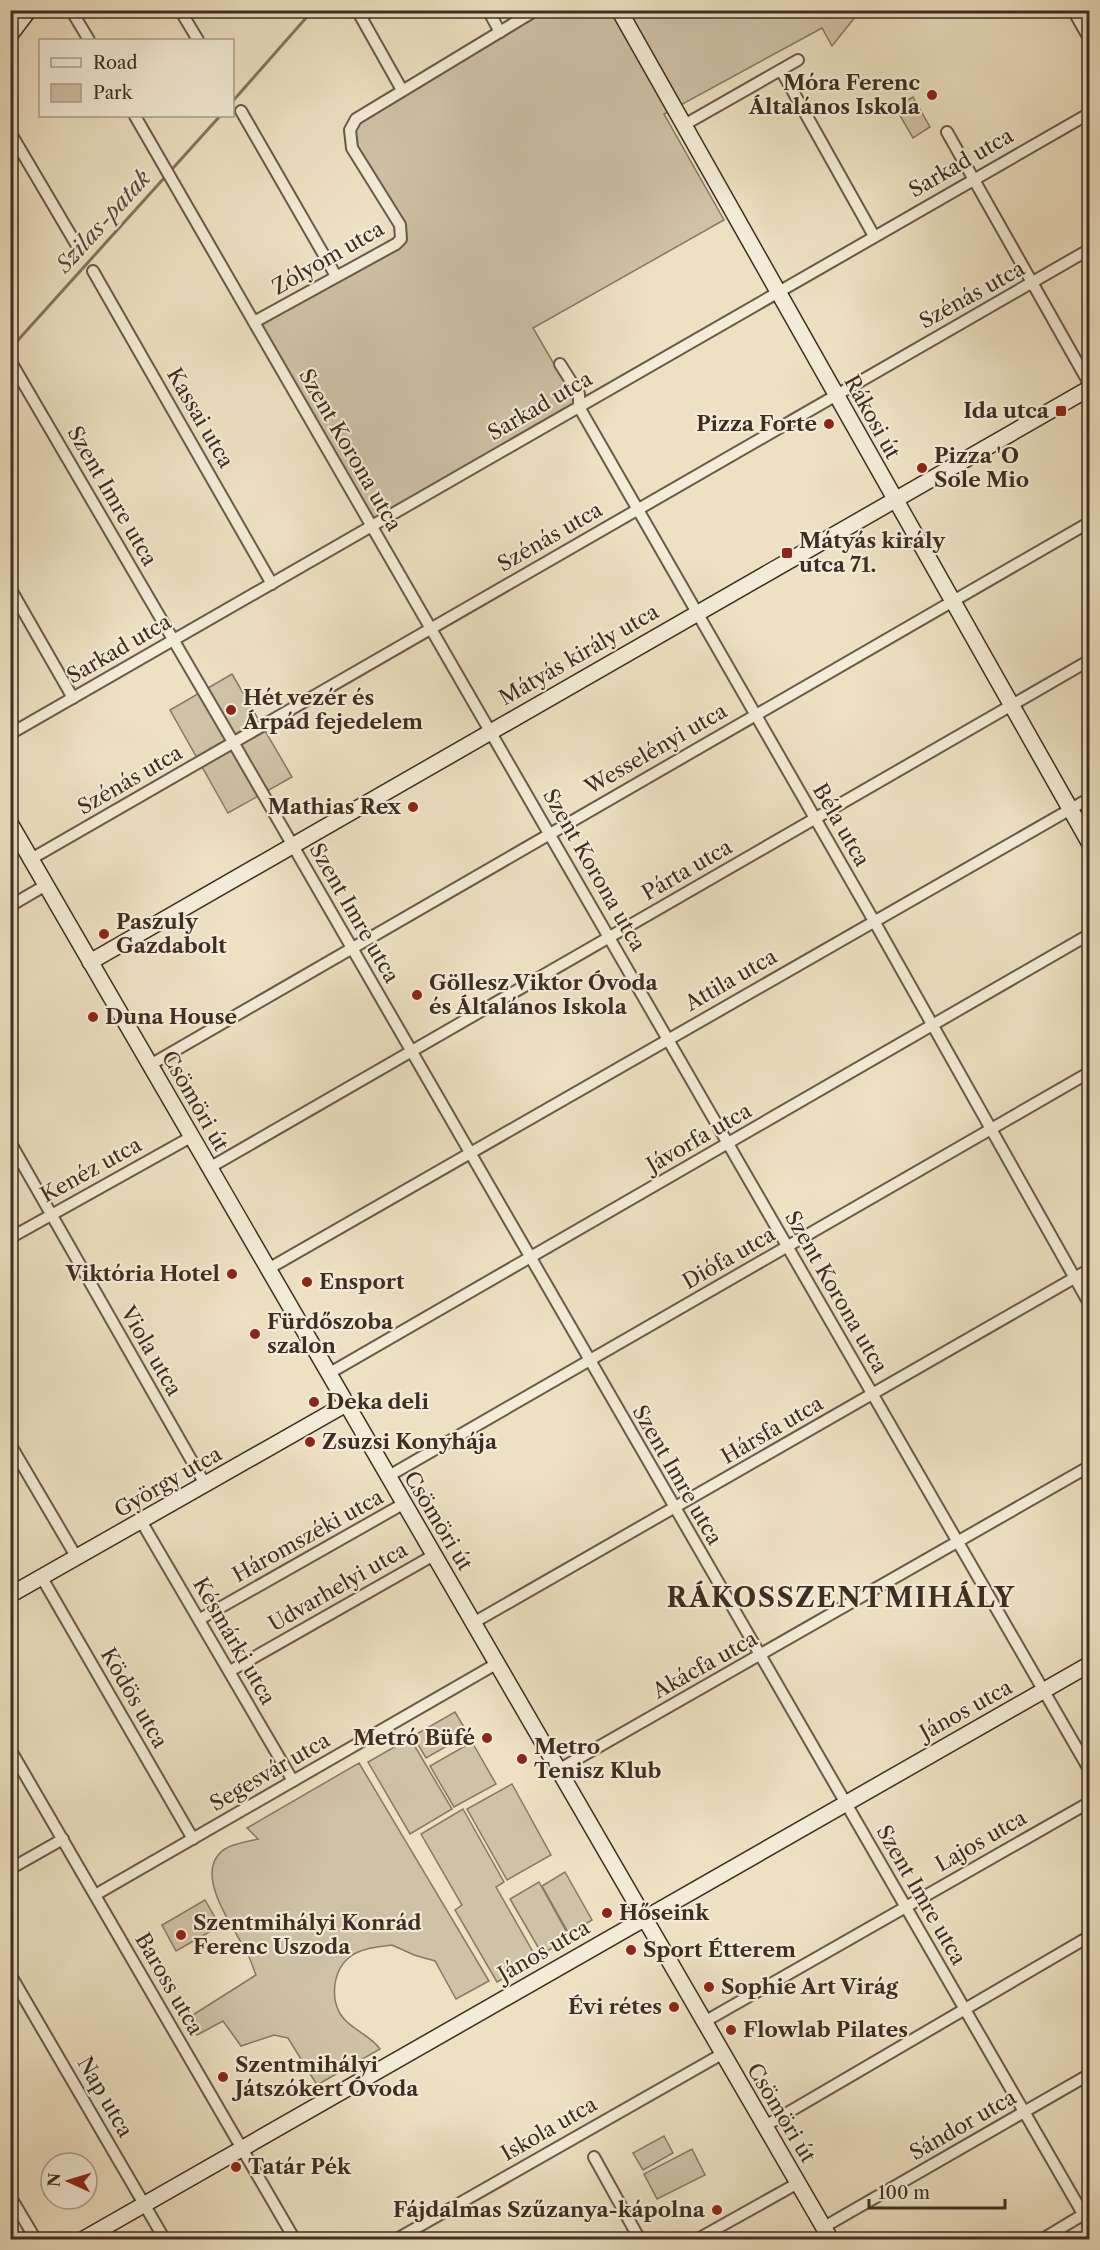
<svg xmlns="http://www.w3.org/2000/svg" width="1100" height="2250" font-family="'Libre Caslon Text',serif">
	<rect width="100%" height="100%" fill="#eee1c3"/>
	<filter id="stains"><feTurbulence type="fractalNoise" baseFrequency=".00333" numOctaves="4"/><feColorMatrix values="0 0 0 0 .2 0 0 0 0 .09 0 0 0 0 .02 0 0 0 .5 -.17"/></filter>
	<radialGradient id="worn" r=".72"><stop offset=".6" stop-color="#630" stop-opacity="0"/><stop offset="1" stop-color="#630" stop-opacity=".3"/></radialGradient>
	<g fill="#d0c2a8" stroke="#877865" stroke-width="1.5">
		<polygon points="536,11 860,11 832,46 822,28 664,114 724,220 533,328 579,407 372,526 254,322 402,235 355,155 352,124"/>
		<polygon points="913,97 930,127 913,138 895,107"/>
		<polygon points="232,674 292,777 228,813 170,710"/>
		<polygon points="455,1712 468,1734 426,1758 413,1736"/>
		<polygon points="410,1738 452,1809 410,1834 368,1762"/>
		<polygon points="472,1742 496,1784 454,1807 430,1766"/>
		<path d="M359,1763L489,1981L456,1999L435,1961L414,1955L392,1945C380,1947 361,1948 351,1956C332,1970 329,2002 344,2019C355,2031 371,2036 380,2049L317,2085L288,2038L274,2035L241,2046L223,2021L197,2035L188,2018L256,1975C253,1968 251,1960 247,1953C236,1931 196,1879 219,1854C227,1844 246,1842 258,1839L247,1828Z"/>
		<polygon points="512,1784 551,1855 507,1880 467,1809"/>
		<polygon points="463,1809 504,1882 496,1887 537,1959 497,1982 455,1910 462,1905 421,1834"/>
		<polygon points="565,1872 592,1920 569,1934 542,1886"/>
		<polygon points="539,1882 570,1938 542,1954 510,1899"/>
		<polygon points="205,1900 220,1926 176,1951 162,1925"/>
		<polygon points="664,2136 673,2153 643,2170 633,2153"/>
		<polygon points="692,2149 705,2175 657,2199 644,2174"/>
	</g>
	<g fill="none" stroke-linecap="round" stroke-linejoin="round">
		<g stroke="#847462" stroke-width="3">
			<polyline points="232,102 313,10"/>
			<polyline points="10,349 220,116"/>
		</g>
		<defs>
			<g id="street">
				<polyline points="71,10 89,40"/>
				<polyline points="180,10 198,40"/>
				<polyline points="357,10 402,90"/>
				<polyline points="488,10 500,32"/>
				<polyline points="1073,10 1090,40"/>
				<polyline points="781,70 874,236"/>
				<polyline points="241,111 336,276"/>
				<polyline points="135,116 1090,1771"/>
				<polyline points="684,125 798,60"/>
				<polyline points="10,132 79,249"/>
				<polyline points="947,132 1090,385"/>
				<polyline points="93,271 272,584"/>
				<polyline points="254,322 396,244 401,239 400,225 352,148 350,130 356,119 536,10"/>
				<polyline points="11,362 233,742 1090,2226"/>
				<polyline points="560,364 579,394 579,407 874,921 1090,1305"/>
				<polyline points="10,588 73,698"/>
				<polyline points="10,734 1090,113"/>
				<polyline points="31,859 1090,249"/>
				<polyline points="10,906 46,885"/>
				<polyline points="150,1065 1090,522"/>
				<polyline points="10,1142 205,1484"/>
				<polyline points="209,1168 1090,660"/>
				<polyline points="10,1238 191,1137"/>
				<polyline points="268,1269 1090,798"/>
				<polyline points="328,1374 1090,934"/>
				<polyline points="10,1444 77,1558"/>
				<polyline points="387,1477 1090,1072"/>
				<polyline points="141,1521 293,1781"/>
				<polyline points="42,1578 193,1839"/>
				<polyline points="200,1619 403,1504"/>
				<polyline points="473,1623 1090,1269"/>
				<polyline points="230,1671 434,1555"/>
				<polyline points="10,1749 295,2240"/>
				<polyline points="558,1770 1090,1466"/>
				<polyline points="10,1869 63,1839"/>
				<polyline points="95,1895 496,1664"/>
				<polyline points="10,1974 165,2240"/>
				<polyline points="704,2022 1090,1802"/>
				<polyline points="765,2126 1090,1936"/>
				<polyline points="594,2157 640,2240"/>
				<polyline points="10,2196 36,2240"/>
				<polyline points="824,2227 1090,2074"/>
				<polyline points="395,2240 722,2054"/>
				<polyline points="696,2240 798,2183"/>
				<polyline points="1041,2240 1089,2211"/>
			</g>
			<g id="secondary">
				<polyline points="619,10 1090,844"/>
				<polyline points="10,35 29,10"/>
				<polyline points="10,823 831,2240"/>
				<polyline points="90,962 1090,388"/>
				<polyline points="10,1595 346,1404"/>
				<polyline points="82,2240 1090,1664"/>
			</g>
		</defs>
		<use href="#street" stroke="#6a5a4a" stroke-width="14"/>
		<use href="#secondary" stroke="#3e2d22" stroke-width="18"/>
		<use href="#street" stroke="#f4ecd8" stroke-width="10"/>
		<use href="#secondary" stroke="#f4ecd8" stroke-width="15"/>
	</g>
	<g fill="#8f2418" stroke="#f4ecd8" stroke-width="2">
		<circle cx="932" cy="95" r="6"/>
		<rect x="1055" y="405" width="12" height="12" rx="3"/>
		<circle cx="829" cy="424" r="6"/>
		<circle cx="922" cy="468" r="6"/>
		<rect x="781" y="547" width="12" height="12" rx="3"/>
		<circle cx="231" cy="710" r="6"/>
		<circle cx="413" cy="807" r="6"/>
		<circle cx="104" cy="934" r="6"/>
		<circle cx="417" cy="995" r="6"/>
		<circle cx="93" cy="1017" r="6"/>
		<circle cx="232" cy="1274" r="6"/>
		<circle cx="307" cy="1282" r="6"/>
		<circle cx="255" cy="1334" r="6"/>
		<circle cx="314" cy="1402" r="6"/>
		<circle cx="310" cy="1442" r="6"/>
		<circle cx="487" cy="1738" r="6"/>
		<circle cx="522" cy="1759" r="6"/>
		<circle cx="607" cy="1913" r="6"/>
		<circle cx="181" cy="1935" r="6"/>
		<circle cx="631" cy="1950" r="6"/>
		<circle cx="709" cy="1987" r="6"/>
		<circle cx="674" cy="2007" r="6"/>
		<circle cx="731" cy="2030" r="6"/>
		<circle cx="223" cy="2077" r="6"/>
		<circle cx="236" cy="2167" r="6"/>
		<circle cx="717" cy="2210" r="6"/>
	</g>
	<g text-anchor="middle" stroke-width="4.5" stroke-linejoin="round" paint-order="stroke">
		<g font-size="21" font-weight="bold" fill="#3e2d22" stroke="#f4ecd8" text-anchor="start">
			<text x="920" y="90" text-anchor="end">Móra Ferenc<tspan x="920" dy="24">Általános Iskola</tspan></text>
			<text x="1049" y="418" text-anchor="end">Ida utca</text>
			<text x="817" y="431" text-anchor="end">Pizza Forte</text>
			<text x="934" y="463">Pizza 'O<tspan x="934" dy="24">Sole Mio</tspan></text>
			<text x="799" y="548">Mátyás király<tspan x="799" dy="24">utca 71.</tspan></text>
			<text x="243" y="705">Hét vezér és<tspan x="243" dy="24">Árpád fejedelem</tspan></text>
			<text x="401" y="814" text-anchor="end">Mathias Rex</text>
			<text x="116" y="929">Paszuly<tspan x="116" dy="24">Gazdabolt</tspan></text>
			<text x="429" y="990">Göllesz Viktor Óvoda<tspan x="429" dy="24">és Általános Iskola</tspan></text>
			<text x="105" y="1024">Duna House</text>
			<text x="220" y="1281" text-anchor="end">Viktória Hotel</text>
			<text x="319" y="1289">Ensport</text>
			<text x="267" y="1329">Fürdőszoba<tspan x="267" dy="24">szalon</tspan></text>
			<text x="326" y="1409">Deka deli</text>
			<text x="322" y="1449">Zsuzsi Konyhája</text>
			<text x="475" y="1745" text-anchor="end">Metró Büfé</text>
			<text x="534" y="1754">Metro<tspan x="534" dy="24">Tenisz Klub</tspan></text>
			<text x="619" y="1920">Hőseink</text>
			<text x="193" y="1930">Szentmihályi Konrád<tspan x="193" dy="24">Ferenc Uszoda</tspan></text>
			<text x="643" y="1957">Sport Étterem</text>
			<text x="721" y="1994">Sophie Art Virág</text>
			<text x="662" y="2014" text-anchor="end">Évi rétes</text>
			<text x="743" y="2037">Flowlab Pilates</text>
			<text x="235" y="2072">Szentmihályi<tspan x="235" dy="24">Játszókert Óvoda</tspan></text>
			<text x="248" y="2174">Tatár Pék</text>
			<text x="705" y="2217" text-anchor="end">Fájdalmas Szűzanya-kápolna</text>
		</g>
		<g font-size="21" fill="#3e2d22" stroke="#f4ecd8">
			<text transform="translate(961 163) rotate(-30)" y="7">Sarkad utca</text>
			<text transform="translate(328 258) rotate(-30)" y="7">Zólyom utca</text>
			<text transform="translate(972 295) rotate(-29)" y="7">Szénás utca</text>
			<text transform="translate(540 406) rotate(-30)" y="7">Sarkad utca</text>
			<text transform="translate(872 417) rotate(61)" y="7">Rákosi út</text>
			<text transform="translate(200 418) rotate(60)" y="7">Kassai utca</text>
			<text transform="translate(350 450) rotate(60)" y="7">Szent Korona utca</text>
			<text transform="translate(112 496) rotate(60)" y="7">Szent Imre utca</text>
			<text transform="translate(550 537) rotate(-30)" y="7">Szénás utca</text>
			<text transform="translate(119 649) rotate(-30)" y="7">Sarkad utca</text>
			<text transform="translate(579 655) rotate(-30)" y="7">Mátyás király utca</text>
			<text transform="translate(656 749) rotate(-30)" y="7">Wesselényi utca</text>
			<text transform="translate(130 780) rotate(-30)" y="7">Szénás utca</text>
			<text transform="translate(841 825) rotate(60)" y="7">Béla utca</text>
			<text transform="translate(594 870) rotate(60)" y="7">Szent Korona utca</text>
			<text transform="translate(687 870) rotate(-30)" y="7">Párta utca</text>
			<text transform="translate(354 913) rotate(60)" y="7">Szent Imre utca</text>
			<text transform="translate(731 980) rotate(-30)" y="7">Attila utca</text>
			<text transform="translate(195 1101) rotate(60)" y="7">Csömöri út</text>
			<text transform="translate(699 1138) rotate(-30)" y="7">Jávorfa utca</text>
			<text transform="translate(91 1170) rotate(-29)" y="7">Kenéz utca</text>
			<text transform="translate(729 1258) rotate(-30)" y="7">Diófa utca</text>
			<text transform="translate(836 1292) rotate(60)" y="7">Szent Korona utca</text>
			<text transform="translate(151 1351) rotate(60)" y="7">Viola utca</text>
			<text transform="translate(772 1430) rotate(-30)" y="7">Hársfa utca</text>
			<text transform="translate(677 1475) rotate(60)" y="7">Szent Imre utca</text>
			<text transform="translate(168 1482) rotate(-30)" y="7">György utca</text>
			<text transform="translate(438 1521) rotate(59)" y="7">Csömöri út</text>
			<text transform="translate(308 1536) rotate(-29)" y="7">Háromszéki utca</text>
			<text transform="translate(338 1587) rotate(-30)" y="7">Udvarhelyi utca</text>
			<text transform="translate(234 1641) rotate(60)" y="7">Késmárki utca</text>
			<text transform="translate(705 1665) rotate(-29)" y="7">Akácfa utca</text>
			<text transform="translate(134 1698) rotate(60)" y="7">Ködös utca</text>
			<text transform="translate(966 1710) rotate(-29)" y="7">János utca</text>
			<text transform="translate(270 1772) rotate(-30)" y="7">Segesvár utca</text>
			<text transform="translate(981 1841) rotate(-30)" y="7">Lajos utca</text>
			<text transform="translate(921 1895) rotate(60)" y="7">Szent Imre utca</text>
			<text transform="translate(544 1951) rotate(-30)" y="7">János utca</text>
			<text transform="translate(169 1984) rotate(60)" y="7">Baross utca</text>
			<text transform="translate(105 2097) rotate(60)" y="7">Nap utca</text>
			<text transform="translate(781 2113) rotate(59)" y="7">Csömöri út</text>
			<text transform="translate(963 2125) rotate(-30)" y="7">Sándor utca</text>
			<text transform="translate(549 2129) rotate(-30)" y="7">Iskola utca</text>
		</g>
		<g font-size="22" font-style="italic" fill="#5b4b3c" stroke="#f4ecd8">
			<text transform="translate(103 221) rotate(-48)" y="8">Szilas-patak</text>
		</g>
		<g font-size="27" font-weight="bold" letter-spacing="1.5" fill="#3e2d22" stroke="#f4ecd8">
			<text x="841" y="1607">RÁKOSSZENTMIHÁLY</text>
		</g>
	</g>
	<rect width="1100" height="2250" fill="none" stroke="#eee1c3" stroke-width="36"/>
	<rect x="12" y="12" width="1076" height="2226" fill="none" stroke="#3e2d22" stroke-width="3"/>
	<rect x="18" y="18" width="1064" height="2214" fill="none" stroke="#3e2d22" stroke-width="1.5"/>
	<rect x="39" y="39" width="195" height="78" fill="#f4ecd8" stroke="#aba08f" stroke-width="1.5"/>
	<rect x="51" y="58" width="30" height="9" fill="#f4ecd8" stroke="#aba08f" stroke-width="1.5"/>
	<text x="93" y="69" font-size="18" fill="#3e2d22">Road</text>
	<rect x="51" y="84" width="30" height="18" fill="#d0c2a8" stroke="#aba08f" stroke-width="1.5"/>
	<text x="93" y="99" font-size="18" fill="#3e2d22">Park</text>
	<g transform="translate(69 2181) rotate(274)"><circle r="28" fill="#f4ecd8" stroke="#aba08f" stroke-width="1.5"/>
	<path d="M0-4.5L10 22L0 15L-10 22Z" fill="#8f2418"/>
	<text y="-9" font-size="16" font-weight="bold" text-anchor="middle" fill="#3e2d22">N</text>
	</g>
	<path d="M869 2199v9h136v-9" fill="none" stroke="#3e2d22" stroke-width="3"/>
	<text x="878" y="2199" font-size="18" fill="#3e2d22" stroke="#f4ecd8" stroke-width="4.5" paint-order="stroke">100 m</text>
	<rect width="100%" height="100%" filter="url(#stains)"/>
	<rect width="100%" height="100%" fill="url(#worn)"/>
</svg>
